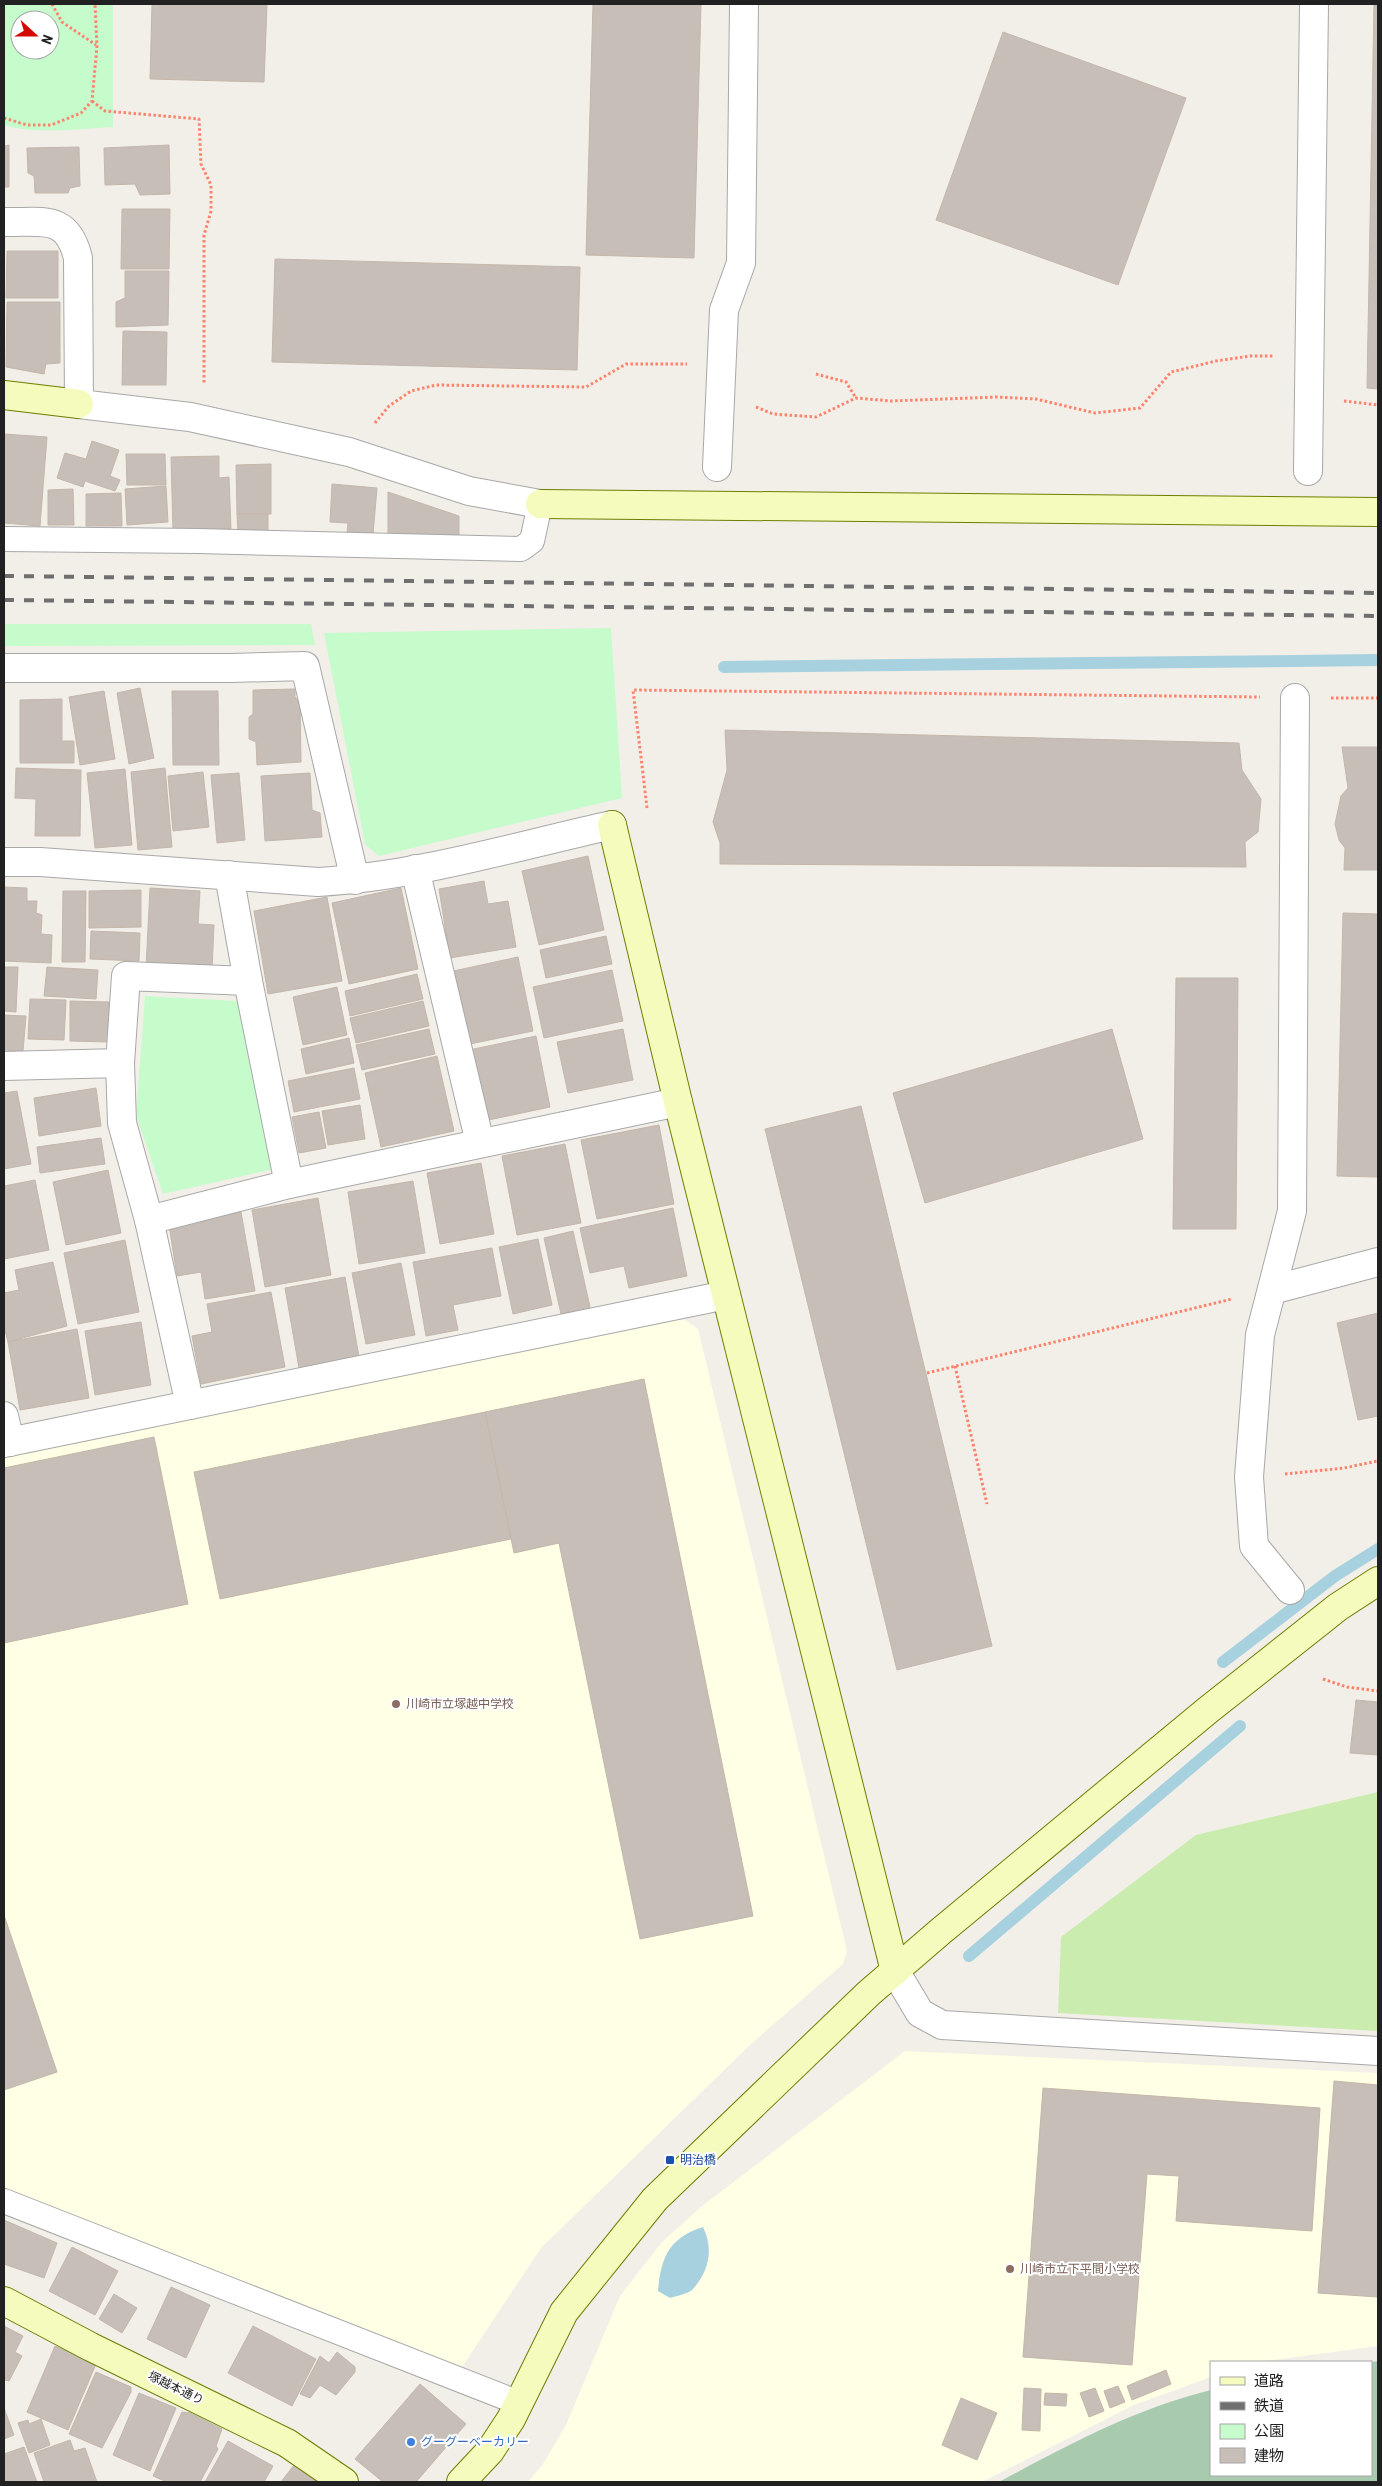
<svg xmlns="http://www.w3.org/2000/svg" width="1382" height="2486" font-family="'Roboto Condensed','Noto Sans JP',sans-serif">
	<rect width="100%" height="100%" fill="#f2efe8"/>
	<g fill="#feffe4">
		<polygon points="684,1319 698,1329 847,1951 843,1964 751,2044 541,2248 462,2367 4,2189 4,1457"/>
		<polygon points="905,2051 1378,2073 1378,2346 1259,2362 1211,2362 1211,2377 1134,2405 982,2482 528,2482 543,2464 566,2425 620,2296 662,2242 702,2206"/>
	</g>
	<polygon fill="#caecae" points="1378,1792 1378,2031 1058,2013 1061,1937 1196,1835"/>
	<path fill="#a8cbaf" d="M1378,2361V2482H999C1068,2445 1134,2409 1211,2390V2475H1371V2362Z"/>
	<g fill="#c6fbcc" fill-rule="evenodd">
		<path d="M4,4H113V127C76,129 39,135 4,125ZM20,20H50V50H20Z"/>
		<polygon points="4,624 311,624 315,645 4,646"/>
		<polygon points="611,628 622,798 379,856 365,844 324,633"/>
		<polygon points="145,996 237,1001 274,1169 163,1194 136,1115"/>
	</g>
	<path fill="#a8d1e0" d="M703,2227C714,2249 709,2272 692,2290C687,2294 676,2296 670,2298L658,2291C661,2257 669,2238 703,2227Z"/>
	<g fill="none" stroke-linecap="round" stroke-linejoin="round">
		<g stroke="#a8d1e0" stroke-width="12">
			<polyline points="724,667 1378,660"/>
			<polyline points="1223,1662 1335,1576 1378,1549"/>
			<polyline points="969,1956 1240,1726"/>
		</g>
	</g>
	<g fill="#c7beb7" stroke="#c4b6aa">
		<polygon points="152,4 267,4 264,82 150,79"/>
		<polygon points="593,4 701,4 694,258 586,255"/>
		<polygon points="1374,4 1378,4 1378,389 1367,388"/>
		<polygon points="1003,32 1186,98 1118,285 936,220"/>
		<polygon points="9,145 9,187 4,187 4,146"/>
		<polygon points="169,145 170,194 140,195 135,184 105,185 104,148"/>
		<polygon points="79,147 80,186 70,188 68,193 35,193 34,176 28,173 27,148"/>
		<polygon points="122,209 170,209 169,269 121,269"/>
		<polygon points="7,251 58,251 58,298 6,298"/>
		<polygon points="275,259 580,267 577,370 272,362"/>
		<polygon points="125,271 169,271 168,325 116,327 116,302 125,298"/>
		<polygon points="7,302 60,302 60,363 46,364 44,374 6,367"/>
		<polygon points="123,331 167,332 166,385 122,385"/>
		<polygon points="4,434 47,437 40,526 4,523"/>
		<polygon points="92,441 119,450 110,476 120,480 115,491 85,481 83,487 57,478 65,453 86,459"/>
		<polygon points="126,454 165,454 166,485 127,485"/>
		<polygon points="219,456 219,478 229,477 231,529 173,531 171,457"/>
		<polygon points="271,464 271,514 237,514 236,465"/>
		<polygon points="332,484 377,488 373,535 347,533 348,523 330,522"/>
		<polygon points="166,486 168,522 127,525 125,489"/>
		<polygon points="73,489 74,525 48,525 48,490"/>
		<polygon points="388,492 459,516 459,536 388,537"/>
		<polygon points="121,493 122,526 86,526 86,494"/>
		<polygon points="237,514 268,514 268,534 238,534"/>
		<polygon points="140,688 154,758 129,764 117,693"/>
		<polygon points="295,689 295,697 300,703 301,762 257,765 256,742 249,739 249,717 253,714 253,690"/>
		<polygon points="104,691 115,759 80,765 69,697"/>
		<polygon points="172,691 218,691 219,765 173,765"/>
		<polygon points="62,699 62,741 74,741 74,763 20,763 20,700"/>
		<polygon points="725,730 1239,743 1242,770 1261,799 1258,832 1245,842 1246,867 720,864 720,843 713,822 727,770"/>
		<polygon points="1342,747 1378,747 1378,870 1344,870 1345,848 1339,840 1335,824 1341,796 1348,788"/>
		<polygon points="16,768 81,770 80,836 35,836 36,799 15,798"/>
		<polygon points="165,768 172,847 138,850 131,772"/>
		<polygon points="125,769 132,845 95,848 87,773"/>
		<polygon points="203,772 209,827 173,831 168,776"/>
		<polygon points="239,773 245,840 217,843 211,775"/>
		<polygon points="310,773 312,810 320,813 322,837 265,841 261,776"/>
		<polygon points="588,856 604,930 539,945 522,871"/>
		<polygon points="484,881 488,904 508,901 516,947 450,958 439,889"/>
		<polygon points="4,887 27,888 27,901 37,901 36,913 42,915 41,934 52,935 51,963 4,961"/>
		<polygon points="150,888 200,891 198,924 214,925 212,971 146,968"/>
		<polygon points="401,888 418,969 349,984 332,903"/>
		<polygon points="141,890 141,927 89,928 89,891"/>
		<polygon points="63,891 86,891 85,962 62,962"/>
		<polygon points="327,897 342,981 268,994 254,911"/>
		<polygon points="1343,913 1378,914 1378,1177 1337,1176"/>
		<polygon points="91,931 140,933 139,961 90,959"/>
		<polygon points="606,936 612,964 546,978 540,950"/>
		<polygon points="518,957 533,1031 465,1045 449,972"/>
		<polygon points="4,967 18,967 16,1012 4,1011"/>
		<polygon points="47,967 98,970 96,999 44,996"/>
		<polygon points="612,970 623,1021 544,1038 533,987"/>
		<polygon points="417,974 423,999 350,1016 345,991"/>
		<polygon points="1176,978 1238,978 1236,1229 1173,1229"/>
		<polygon points="337,987 347,1035 303,1045 293,997"/>
		<polygon points="30,999 66,1000 64,1040 28,1039"/>
		<polygon points="70,1001 109,1002 108,1042 70,1041"/>
		<polygon points="423,1001 429,1026 356,1043 350,1018"/>
		<polygon points="4,1015 26,1016 23,1051 4,1050"/>
		<polygon points="429,1029 435,1054 362,1070 356,1045"/>
		<polygon points="623,1029 633,1080 568,1093 557,1042"/>
		<polygon points="1112,1029 1143,1139 925,1203 893,1093"/>
		<polygon points="536,1036 550,1107 484,1121 469,1050"/>
		<polygon points="349,1038 354,1063 306,1074 301,1049"/>
		<polygon points="437,1056 454,1131 381,1147 365,1073"/>
		<polygon points="354,1068 360,1099 294,1112 288,1081"/>
		<polygon points="96,1088 101,1126 39,1136 34,1098"/>
		<polygon points="17,1091 31,1164 4,1169 4,1093"/>
		<polygon points="360,1105 365,1139 328,1145 322,1111"/>
		<polygon points="861,1106 992,1646 897,1670 765,1129"/>
		<polygon points="319,1112 326,1148 299,1153 292,1117"/>
		<polygon points="659,1125 674,1204 597,1219 581,1140"/>
		<polygon points="101,1138 105,1164 40,1173 37,1147"/>
		<polygon points="565,1144 581,1223 517,1235 502,1156"/>
		<polygon points="481,1163 494,1234 440,1244 427,1173"/>
		<polygon points="108,1170 121,1233 66,1245 53,1182"/>
		<polygon points="35,1180 49,1250 4,1259 4,1186"/>
		<polygon points="413,1181 425,1253 359,1264 348,1192"/>
		<polygon points="318,1198 331,1275 265,1287 252,1210"/>
		<polygon points="673,1208 687,1276 629,1288 624,1266 590,1273 580,1228"/>
		<polygon points="241,1212 255,1291 205,1299 201,1272 177,1276 169,1225"/>
		<polygon points="573,1231 590,1307 561,1314 544,1238"/>
		<polygon points="538,1239 552,1305 513,1314 499,1247"/>
		<polygon points="125,1240 139,1312 78,1324 64,1253"/>
		<polygon points="492,1248 501,1296 453,1305 458,1330 426,1336 413,1262"/>
		<polygon points="53,1262 67,1326 8,1342 4,1327 4,1293 19,1290 15,1270"/>
		<polygon points="401,1263 415,1335 366,1344 352,1273"/>
		<polygon points="345,1277 359,1357 299,1368 285,1288"/>
		<polygon points="271,1292 285,1367 201,1384 192,1336 212,1332 207,1304"/>
		<polygon points="1378,1313 1378,1416 1358,1420 1337,1323"/>
		<polygon points="141,1322 151,1385 95,1395 85,1331"/>
		<polygon points="77,1329 89,1398 20,1410 8,1342"/>
		<polygon points="644,1379 753,1916 640,1939 559,1543 514,1553 485,1412"/>
		<polygon points="485,1412 511,1539 220,1599 194,1472"/>
		<polygon points="154,1437 188,1604 4,1643 4,1468"/>
		<polygon points="1356,1700 1378,1702 1378,1755 1350,1753"/>
		<polygon points="4,1915 57,2072 4,2090"/>
		<polygon points="1334,2081 1378,2085 1378,2297 1318,2293"/>
		<polygon points="1043,2088 1320,2108 1312,2231 1176,2221 1179,2176 1147,2174 1132,2365 1023,2357"/>
		<polygon points="4,2220 57,2243 44,2278 4,2264"/>
		<polygon points="72,2247 118,2271 95,2315 49,2291"/>
		<polygon points="171,2287 210,2305 186,2358 147,2339"/>
		<polygon points="114,2294 137,2308 122,2333 99,2319"/>
		<polygon points="4,2326 23,2336 15,2352 22,2356 9,2381 4,2380"/>
		<polygon points="253,2326 316,2359 292,2406 228,2373"/>
		<polygon points="55,2346 96,2364 68,2430 27,2412"/>
		<polygon points="337,2352 355,2367 355,2372 336,2395 320,2385 310,2398 300,2394 320,2356 329,2363"/>
		<polygon points="1166,2370 1171,2384 1132,2400 1127,2386"/>
		<polygon points="96,2372 131,2387 131,2392 102,2448 69,2434"/>
		<polygon points="420,2384 466,2424 416,2482 383,2482 355,2459"/>
		<polygon points="1118,2386 1125,2402 1110,2408 1104,2391"/>
		<polygon points="1024,2388 1041,2389 1040,2431 1022,2430"/>
		<polygon points="1095,2388 1104,2411 1089,2417 1080,2393"/>
		<polygon points="139,2393 176,2408 150,2471 113,2455"/>
		<polygon points="1045,2393 1067,2394 1066,2406 1044,2405"/>
		<polygon points="961,2398 997,2413 977,2460 942,2445"/>
		<polygon points="4,2408 14,2435 4,2439"/>
		<polygon points="182,2412 190,2413 222,2429 216,2446 218,2449 200,2482 167,2482 153,2476"/>
		<polygon points="41,2419 50,2445 29,2453 18,2423 28,2420 29,2424"/>
		<polygon points="70,2440 74,2451 85,2448 97,2482 44,2482 34,2453"/>
		<polygon points="228,2441 273,2466 264,2482 205,2482"/>
		<polygon points="24,2447 37,2482 4,2482 4,2454"/>
		<polygon points="294,2465 317,2482 281,2482"/>
	</g>
	<g fill="none" stroke-linecap="round" stroke-linejoin="round">
		<defs>
			<g id="lane">
				<polyline points="4,539 198,541 521,549 532,541 540,504"/>
				<polyline points="4,2201 519,2403"/>
			</g>
			<g id="street">
				<path d="M4,222C42,223 67,213 78,258L79,404L190,417L349,452L469,491L540,504"/>
				<polyline points="717,467 724,310 741,263 744,4"/>
				<polyline points="1308,471 1314,4"/>
				<polyline points="4,668 231,668 305,666 355,880"/>
				<path d="M4,862H40L318,882C415,877 517,846 612,825"/>
				<polyline points="415,869 480,1143"/>
				<polyline points="229,875 248,981 289,1184"/>
				<polyline points="120,1063 126,976 248,981"/>
				<polyline points="4,1066 120,1063 122,1123 149,1220 190,1405"/>
				<polyline points="149,1220 289,1184 678,1102"/>
				<polyline points="1272,1290 1378,1262"/>
				<polyline points="4,1416 10,1442"/>
				<polyline points="4,1443 726,1295"/>
				<polyline points="1290,1590 1254,1546 1249,1477 1260,1335 1292,1211 1295,698"/>
				<polyline points="895,1971 920,2013 942,2025 1378,2051"/>
			</g>
			<g id="secondary">
				<polyline points="4,395 79,404"/>
				<polyline points="540,504 1378,512"/>
				<polyline points="612,825 678,1102 895,1971"/>
				<polyline points="4,2301 91,2347 287,2443 344,2482"/>
				<polyline points="461,2482 490,2451 511,2419 564,2312 655,2199 869,1993 941,1931 1208,1710 1338,1607 1378,1581"/>
			</g>
		</defs>
		<use href="#lane" stroke="#a8a8a8" stroke-width="26"/>
		<use href="#street" stroke="#a8a8a8" stroke-width="30"/>
		<use href="#secondary" stroke="#6c7f02" stroke-width="30"/>
		<g stroke="#fd836d" stroke-width="3" stroke-dasharray="2.5 2.5" stroke-linecap="butt">
			<polyline points="52,4 62,22 96,45"/>
			<polyline points="92,101 105,111 199,119 201,164 211,185 211,211 204,235 204,384"/>
			<polyline points="4,118 27,125 51,125 81,113 92,101 97,46 95,4"/>
			<polyline points="816,374 846,382 856,398"/>
			<polyline points="1344,401 1378,405"/>
			<polyline points="756,407 773,414 816,417 856,398 891,401 997,397 1036,399 1095,413 1140,408 1171,372 1216,361 1250,356 1274,356"/>
			<polyline points="375,423 389,406 411,391 436,385 586,387 626,364 687,364"/>
			<polyline points="1331,698 1378,698"/>
			<polyline points="647,808 633,690 1260,697"/>
			<polyline points="955,1366 987,1504"/>
			<polyline points="927,1373 1232,1299"/>
			<polyline points="1285,1474 1344,1468 1378,1461"/>
			<polyline points="1323,1679 1347,1687 1378,1691"/>
		</g>
		<use href="#lane" stroke="#fff" stroke-width="24"/>
		<use href="#street" stroke="#fff" stroke-width="28"/>
		<use href="#secondary" stroke="#f5fbbc" stroke-width="28"/>
		<g stroke="#6f6f6f" stroke-width="4" stroke-dasharray="10 10" stroke-linecap="butt">
			<polyline points="4,576 1378,593"/>
			<polyline points="4,600 1378,616"/>
		</g>
	</g>
	<g fill="#8d6e63" stroke="#fff" stroke-width="2">
		<circle cx="396" cy="1704" r="5"/>
		<circle cx="1010" cy="2269" r="5"/>
	</g>
	<rect fill="#1a4fb4" stroke="#fff" stroke-width="2" x="665" y="2155" width="10" height="10" rx="2.5"/>
	<circle fill="#3f7fe0" stroke="#fff" stroke-width="2" cx="411" cy="2442" r="5"/>
	<g text-anchor="middle" stroke-width="4" stroke-linejoin="round" paint-order="stroke">
		<g font-size="12" fill="#785e54" stroke="#fff" text-anchor="start">
			<text x="406" y="1708">川崎市立塚越中学校</text>
			<text x="1020" y="2273">川崎市立下平間小学校</text>
		</g>
		<g font-size="12" fill="#164399" stroke="#fff" text-anchor="start">
			<text x="680" y="2164">明治橋</text>
		</g>
		<g font-size="12" fill="#212121" stroke="#fff">
			<text transform="translate(176 2388) rotate(26)" y="4">塚越本通り</text>
		</g>
		<g font-size="12" fill="#366cbe" stroke="#fff" text-anchor="start">
			<text x="421" y="2446">グーグーベーカリー</text>
		</g>
	</g>
	<rect width="1382" height="2486" fill="none" stroke="#212121" stroke-width="10"/>
	<rect x="1210" y="2361" width="162" height="115" fill="#ffffff" stroke="#a6a6a6"/>
	<rect x="1220" y="2377" width="25" height="8" fill="#f5fbbc" stroke="#a6a6a6"/>
	<text x="1254" y="2386" font-size="15" fill="#212121">道路</text>
	<rect x="1220" y="2402" width="25" height="8" fill="#6f6f6f" stroke="#a6a6a6"/>
	<text x="1254" y="2411" font-size="15" fill="#212121">鉄道</text>
	<rect x="1220" y="2424" width="25" height="15" fill="#c6fbcc" stroke="#a6a6a6"/>
	<text x="1254" y="2436" font-size="15" fill="#212121">公園</text>
	<rect x="1220" y="2448" width="25" height="15" fill="#c7beb7" stroke="#a6a6a6"/>
	<text x="1254" y="2461" font-size="15" fill="#212121">建物</text>
	<g transform="translate(35 35) rotate(111)"><circle r="24" fill="#ffffff" stroke="#a6a6a6"/>
	<path d="M0-4L9 19L0 12L-9 19Z" fill="#d30900"/>
	<text y="-8" font-size="14" font-weight="bold" text-anchor="middle" fill="#212121">N</text>
	</g>
</svg>
